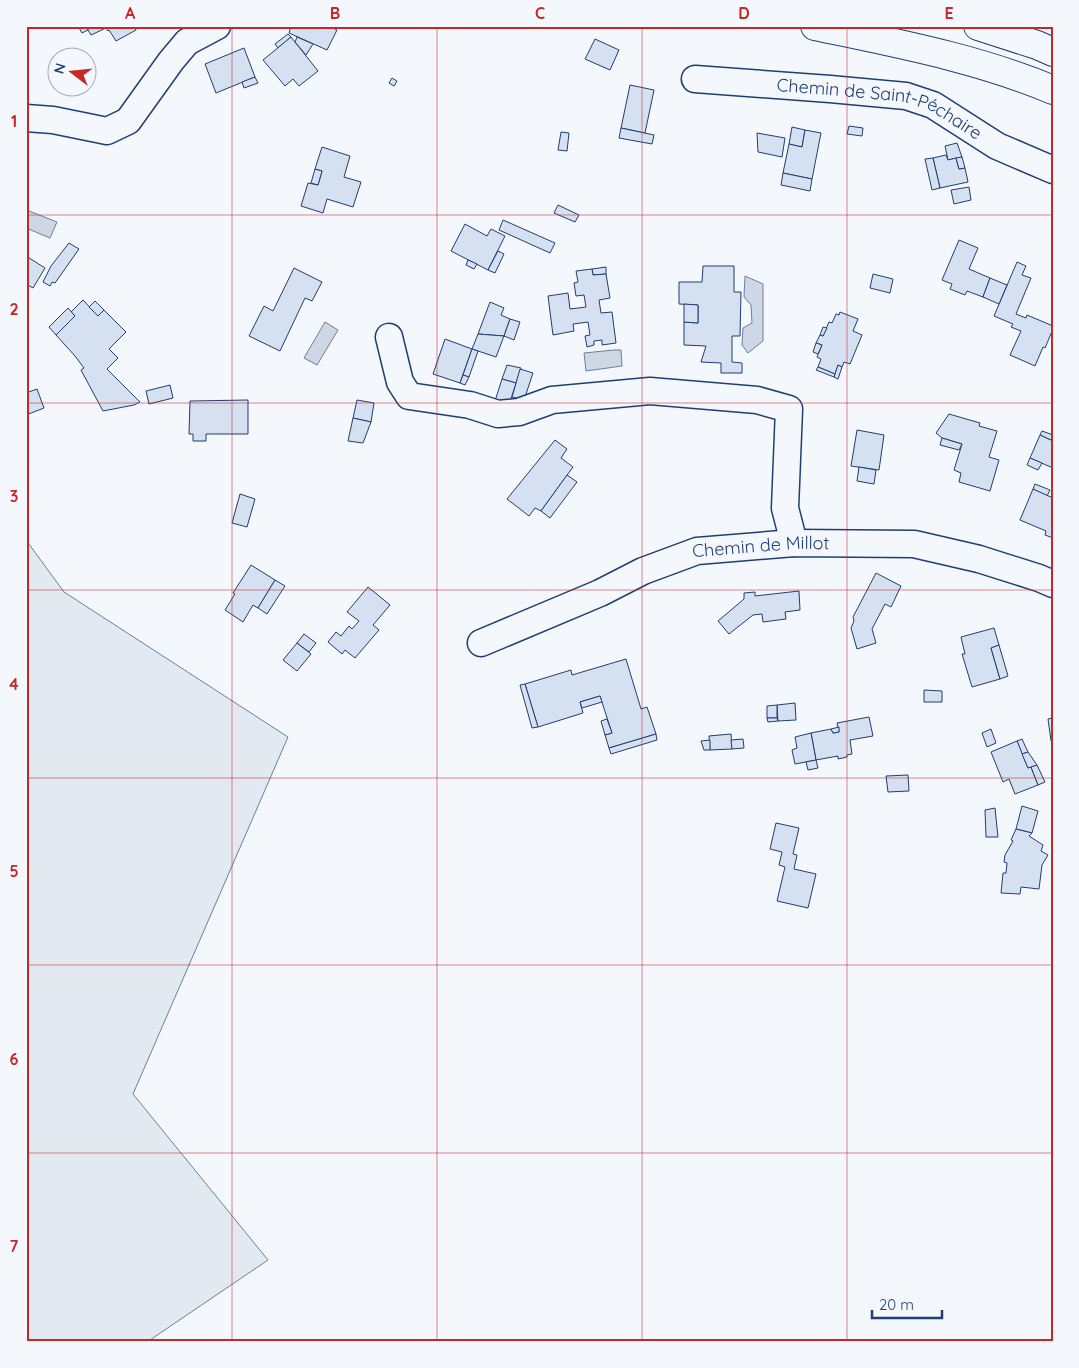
<svg xmlns="http://www.w3.org/2000/svg" width="1079" height="1368" font-family="Quicksand,sans-serif">
	<rect width="100%" height="100%" fill="#f4f7fb"/>
	<polygon fill="#e3e9f0" stroke="#687fa3" points="26,540 64,592 288,737 133,1094 268,1260 147,1342 26,1342"/>
	<g fill="#cfd7e4" stroke="#687fa3">
		<polygon points="29,211 57,222 50,238 26,228 26,218"/>
		<polygon points="745,276 763,284 763,341 748,353 742,345 743,328 752,323 751,305 744,297"/>
		<polygon points="325,322 338,330 317,365 304,358"/>
		<polygon points="614,350 621,350 622,366 586,371 584,353"/>
	</g>
	<g fill="#d5e0f0" stroke="#1d3f73">
		<polygon points="78,26 86,26 88,30 82,33"/>
		<polygon points="86,26 134,26 136,30 116,41 109,30 108,31 106,28 91,35"/>
		<polygon points="291,26 329,26 337,30 327,50 289,33"/>
		<polygon points="288,34 291,37 278,48 275,44"/>
		<polygon points="291,37 318,71 299,86 293,79 285,86 263,60"/>
		<polygon points="297,37 313,44 306,55 295,42"/>
		<polygon points="595,39 619,50 610,70 585,59"/>
		<polygon points="244,48 255,77 216,93 205,64"/>
		<polygon points="255,77 258,83 244,88 242,82"/>
		<polygon points="392,78 397,81 394,86 389,83"/>
		<polygon points="630,85 654,90 645,133 621,128"/>
		<polygon points="849,126 863,128 862,136 847,134"/>
		<polygon points="792,127 805,130 802,147 789,144"/>
		<polygon points="621,128 654,135 652,144 619,138"/>
		<polygon points="805,130 821,133 812,179 783,173 789,144 802,147"/>
		<polygon points="561,132 569,133 567,151 558,150"/>
		<polygon points="757,133 785,138 782,157 758,152"/>
		<polygon points="957,143 962,157 948,160 945,146"/>
		<polygon points="322,147 350,156 344,177 361,182 353,207 327,199 323,213 301,206 308,183 318,185 322,171 315,169"/>
		<polygon points="946,155 948,160 956,158 959,169 965,168 968,182 940,188 933,158"/>
		<polygon points="962,157 965,168 959,169 956,158"/>
		<polygon points="933,158 940,188 932,190 925,159"/>
		<polygon points="315,169 322,171 318,185 311,183"/>
		<polygon points="783,173 812,179 810,191 781,185"/>
		<polygon points="969,187 971,200 954,204 951,190"/>
		<polygon points="558,205 579,215 575,222 554,213"/>
		<polygon points="503,220 555,243 550,253 499,230"/>
		<polygon points="465,224 487,236 491,229 505,236 488,270 451,251"/>
		<polygon points="959,240 978,248 969,269 990,278 983,297 967,291 965,295 950,289 952,284 942,280"/>
		<polygon points="69,243 79,249 55,283 52,282 50,286 43,282 51,266"/>
		<polygon points="498,251 504,254 495,273 488,270"/>
		<polygon points="26,256 45,268 33,288 26,284"/>
		<polygon points="468,260 477,264 474,269 466,265"/>
		<polygon points="1017,262 1026,266 1022,275 1031,278 1016,314 1026,318 1027,315 1053,326 1053,329 1045,348 1043,347 1035,366 1010,355 1021,331 1011,327 1013,324 994,316"/>
		<polygon points="703,266 734,266 734,292 741,292 740,336 732,336 732,362 742,363 742,373 721,373 721,363 701,362 706,346 684,345 684,322 698,323 698,305 679,304 679,282 702,282"/>
		<polygon points="606,267 606,274 593,275 592,269"/>
		<polygon points="294,268 322,282 312,301 305,298 280,351 249,336 264,306 273,311"/>
		<polygon points="592,269 593,275 606,274 610,298 599,300 601,313 612,312 616,343 602,345 602,340 594,341 594,345 587,347 585,336 590,335 588,322 573,324 574,331 553,335 548,296 568,293 570,309 586,307 584,295 576,296 574,283 578,282 576,271"/>
		<polygon points="873,274 893,279 890,293 870,288"/>
		<polygon points="990,278 1007,285 999,304 983,297"/>
		<polygon points="83,300 98,316 104,310 126,332 109,349 118,358 107,369 140,402 134,405 103,411 81,370 84,368 75,356 56,335 75,316 71,312"/>
		<polygon points="95,301 104,310 98,316 89,307"/>
		<polygon points="490,302 504,308 501,315 510,319 504,336 478,334"/>
		<polygon points="684,304 698,305 698,323 684,322"/>
		<polygon points="68,308 75,316 56,335 49,327"/>
		<polygon points="840,312 858,319 853,331 862,335 850,364 844,362 842,367 838,365 835,374 818,367 821,359 817,357 822,345 816,343 820,335 823,336 829,322 832,323 836,314 839,315"/>
		<polygon points="510,319 520,322 514,340 504,336"/>
		<polygon points="823,327 827,328 823,336 820,335"/>
		<polygon points="478,334 504,336 496,357 472,349"/>
		<polygon points="445,339 472,349 460,383 433,374"/>
		<polygon points="816,343 822,345 818,354 813,352"/>
		<polygon points="472,349 478,351 469,377 463,375"/>
		<polygon points="507,365 521,368 516,383 502,379"/>
		<polygon points="838,365 842,367 838,379 834,377"/>
		<polygon points="818,367 835,374 834,377 816,370"/>
		<polygon points="520,369 533,373 524,400 512,397"/>
		<polygon points="463,375 469,377 465,385 460,383"/>
		<polygon points="502,379 516,383 509,405 495,401"/>
		<polygon points="170,385 173,398 149,404 146,391"/>
		<polygon points="37,389 44,408 26,415 26,393"/>
		<polygon points="248,400 248,434 206,434 206,441 193,441 193,434 189,434 190,401"/>
		<polygon points="357,400 374,403 371,422 353,418"/>
		<polygon points="949,414 980,423 979,426 997,431 989,457 999,460 990,491 959,482 961,473 954,470 962,444 942,438 936,433"/>
		<polygon points="353,418 371,422 363,443 348,441"/>
		<polygon points="857,430 884,435 879,470 851,466"/>
		<polygon points="1042,431 1053,435 1053,441 1040,435"/>
		<polygon points="1040,435 1053,441 1053,468 1030,458"/>
		<polygon points="942,438 962,444 959,450 940,445"/>
		<polygon points="555,440 567,449 561,458 573,467 541,511 535,508 529,516 507,499"/>
		<polygon points="1030,458 1042,463 1038,470 1027,465"/>
		<polygon points="859,467 876,470 874,484 857,481"/>
		<polygon points="567,475 577,482 550,518 541,511"/>
		<polygon points="1035,484 1050,490 1047,496 1033,489"/>
		<polygon points="1033,489 1053,498 1053,538 1045,535 1046,531 1020,520"/>
		<polygon points="240,494 255,499 247,527 232,523"/>
		<polygon points="251,565 275,580 258,608 253,605 243,622 225,610 235,594 233,593"/>
		<polygon points="876,573 901,586 891,607 885,604 872,629 876,643 857,649 851,628 854,621 853,617"/>
		<polygon points="275,580 285,586 267,614 258,608"/>
		<polygon points="368,587 390,605 373,625 379,630 355,658 345,650 342,654 328,642 336,632 341,636 349,626 352,629 359,621 347,612"/>
		<polygon points="799,591 800,610 785,612 786,619 763,622 762,614 753,615 729,634 718,621 744,599 744,593 755,592 755,596"/>
		<polygon points="994,628 999,645 991,648 1000,679 972,687 962,654 965,654 961,637"/>
		<polygon points="304,634 316,643 309,652 297,643"/>
		<polygon points="297,643 311,654 297,671 283,660"/>
		<polygon points="999,645 1008,676 1000,679 991,648"/>
		<polygon points="626,659 641,709 647,707 656,734 609,748 605,735 612,733 600,696 580,702 583,713 538,727 525,684 571,670 572,675"/>
		<polygon points="525,684 538,727 532,728 520,685"/>
		<polygon points="924,690 942,691 942,702 924,702"/>
		<polygon points="600,696 602,702 582,708 580,702"/>
		<polygon points="795,703 796,720 778,721 777,705"/>
		<polygon points="777,705 777,718 767,718 767,706"/>
		<polygon points="869,717 873,736 850,740 852,754 847,755 847,757 838,759 838,756 816,760 811,733 831,729 833,733 839,732 837,723"/>
		<polygon points="767,718 777,718 778,721 768,722"/>
		<polygon points="1053,718 1053,741 1051,741 1048,719"/>
		<polygon points="607,719 612,733 605,735 601,721"/>
		<polygon points="839,727 839,732 833,733 831,729"/>
		<polygon points="991,729 996,743 987,747 982,733"/>
		<polygon points="811,733 816,760 795,764 792,750 797,748 795,737"/>
		<polygon points="656,734 657,740 611,754 609,748"/>
		<polygon points="731,734 732,749 710,750 709,736"/>
		<polygon points="743,739 744,748 732,749 731,740"/>
		<polygon points="1022,739 1028,752 1022,754 1017,741"/>
		<polygon points="710,740 710,750 704,750 701,741"/>
		<polygon points="1017,741 1028,768 1031,767 1038,785 1015,794 1009,779 1003,782 991,752"/>
		<polygon points="1028,752 1037,765 1028,768 1022,754"/>
		<polygon points="816,760 818,768 808,770 806,762"/>
		<polygon points="1037,765 1045,782 1038,785 1031,767"/>
		<polygon points="908,775 909,791 888,792 886,776"/>
		<polygon points="1022,806 1038,811 1032,833 1016,829"/>
		<polygon points="995,808 998,837 986,837 985,810"/>
		<polygon points="776,823 799,828 793,854 797,855 794,869 816,874 808,908 777,901 785,867 779,865 782,852 770,849"/>
		<polygon points="1016,829 1032,833 1029,836 1043,845 1041,851 1048,855 1042,865 1039,889 1021,887 1020,894 1001,893 1003,873 1006,873 1007,863 1004,862 1005,855 1013,841 1011,840"/>
	</g>
	<g fill="none" stroke-linecap="round" stroke-linejoin="round">
		<defs>
			<g id="minor">
				<path id="s1" d="M695,79L830,89L906,96L933,105L997,146L1053,170"/>
				<polyline points="26,118 53,120 107,131 128,121 171,61 187,42 217,26"/>
				<polyline points="389,337 400,382 409,396 470,405 498,414 519,412 552,400 650,391 757,400 789,409 785,508 794,543"/>
				<path id="s2" d="M481,643L600,593L643,571L697,551L794,543L914,544L979,559L1039,578L1053,584"/>
			</g>
			<g id="major">
				<path d="M815,26C895,43 977,58 1053,90"/>
				<polyline points="978,26 1037,45 1053,52"/>
			</g>
		</defs>
		<use href="#minor" stroke="#1d3f73" stroke-width="29"/>
		<use href="#major" stroke="#1d3f73" stroke-width="30"/>
		<use href="#minor" stroke="#f4f7fb" stroke-width="26"/>
		<use href="#major" stroke="#f4f7fb" stroke-width="28"/>
	</g>
	<path fill="none" stroke="#c62828" stroke-width="1" stroke-opacity="0.55" d="M232,26V1342M437,26V1342M642,26V1342M847,26V1342M26,215H1053M26,403H1053M26,590H1053M26,778H1053M26,965H1053M26,1153H1053"/>
	<g text-anchor="middle" stroke-width="4" stroke-linejoin="round" paint-order="stroke">
		<g font-size="18" fill="#1d3f73" stroke="#f4f7fb">
			<text dy="6" stroke="none"><textPath href="#s1" startOffset="189">Chemin de Saint-Péchaire</textPath></text>
			<text dy="6" stroke="none"><textPath href="#s2" startOffset="299">Chemin de Millot</textPath></text>
		</g>
	</g>
	<rect width="1079" height="1368" fill="none" stroke="#f4f7fb" stroke-width="55"/>
	<g transform="translate(72 72) rotate(286)"><circle r="24" fill="#f4f7fb" stroke="#9eadc5"/>
	<path d="M0-4L9 19L0 12L-9 19Z" fill="#c62828"/>
	<text y="-8" font-size="14" font-weight="bold" text-anchor="middle" fill="#1d3f73">N</text>
	</g>
	<path d="M872 1310v8h70v-8" fill="none" stroke="#1d3f73" stroke-width="2.5"/>
	<text x="879" y="1310" font-size="15" fill="#1d3f73" stroke="#f4f7fb" stroke-width="4" paint-order="stroke">20 m</text>
	<rect x="28" y="28" width="1024" height="1312" fill="none" stroke="#c62828" stroke-width="2"/>
	<g font-size="16" text-anchor="middle" font-weight="bold" fill="#c62828">
		<text x="130" y="19">A</text>
		<text x="335" y="19">B</text>
		<text x="540" y="19">C</text>
		<text x="744" y="19">D</text>
		<text x="949" y="19">E</text>
		<text x="14" y="127">1</text>
		<text x="14" y="315">2</text>
		<text x="14" y="502">3</text>
		<text x="14" y="690">4</text>
		<text x="14" y="877">5</text>
		<text x="14" y="1065">6</text>
		<text x="14" y="1252">7</text>
	</g>
</svg>
